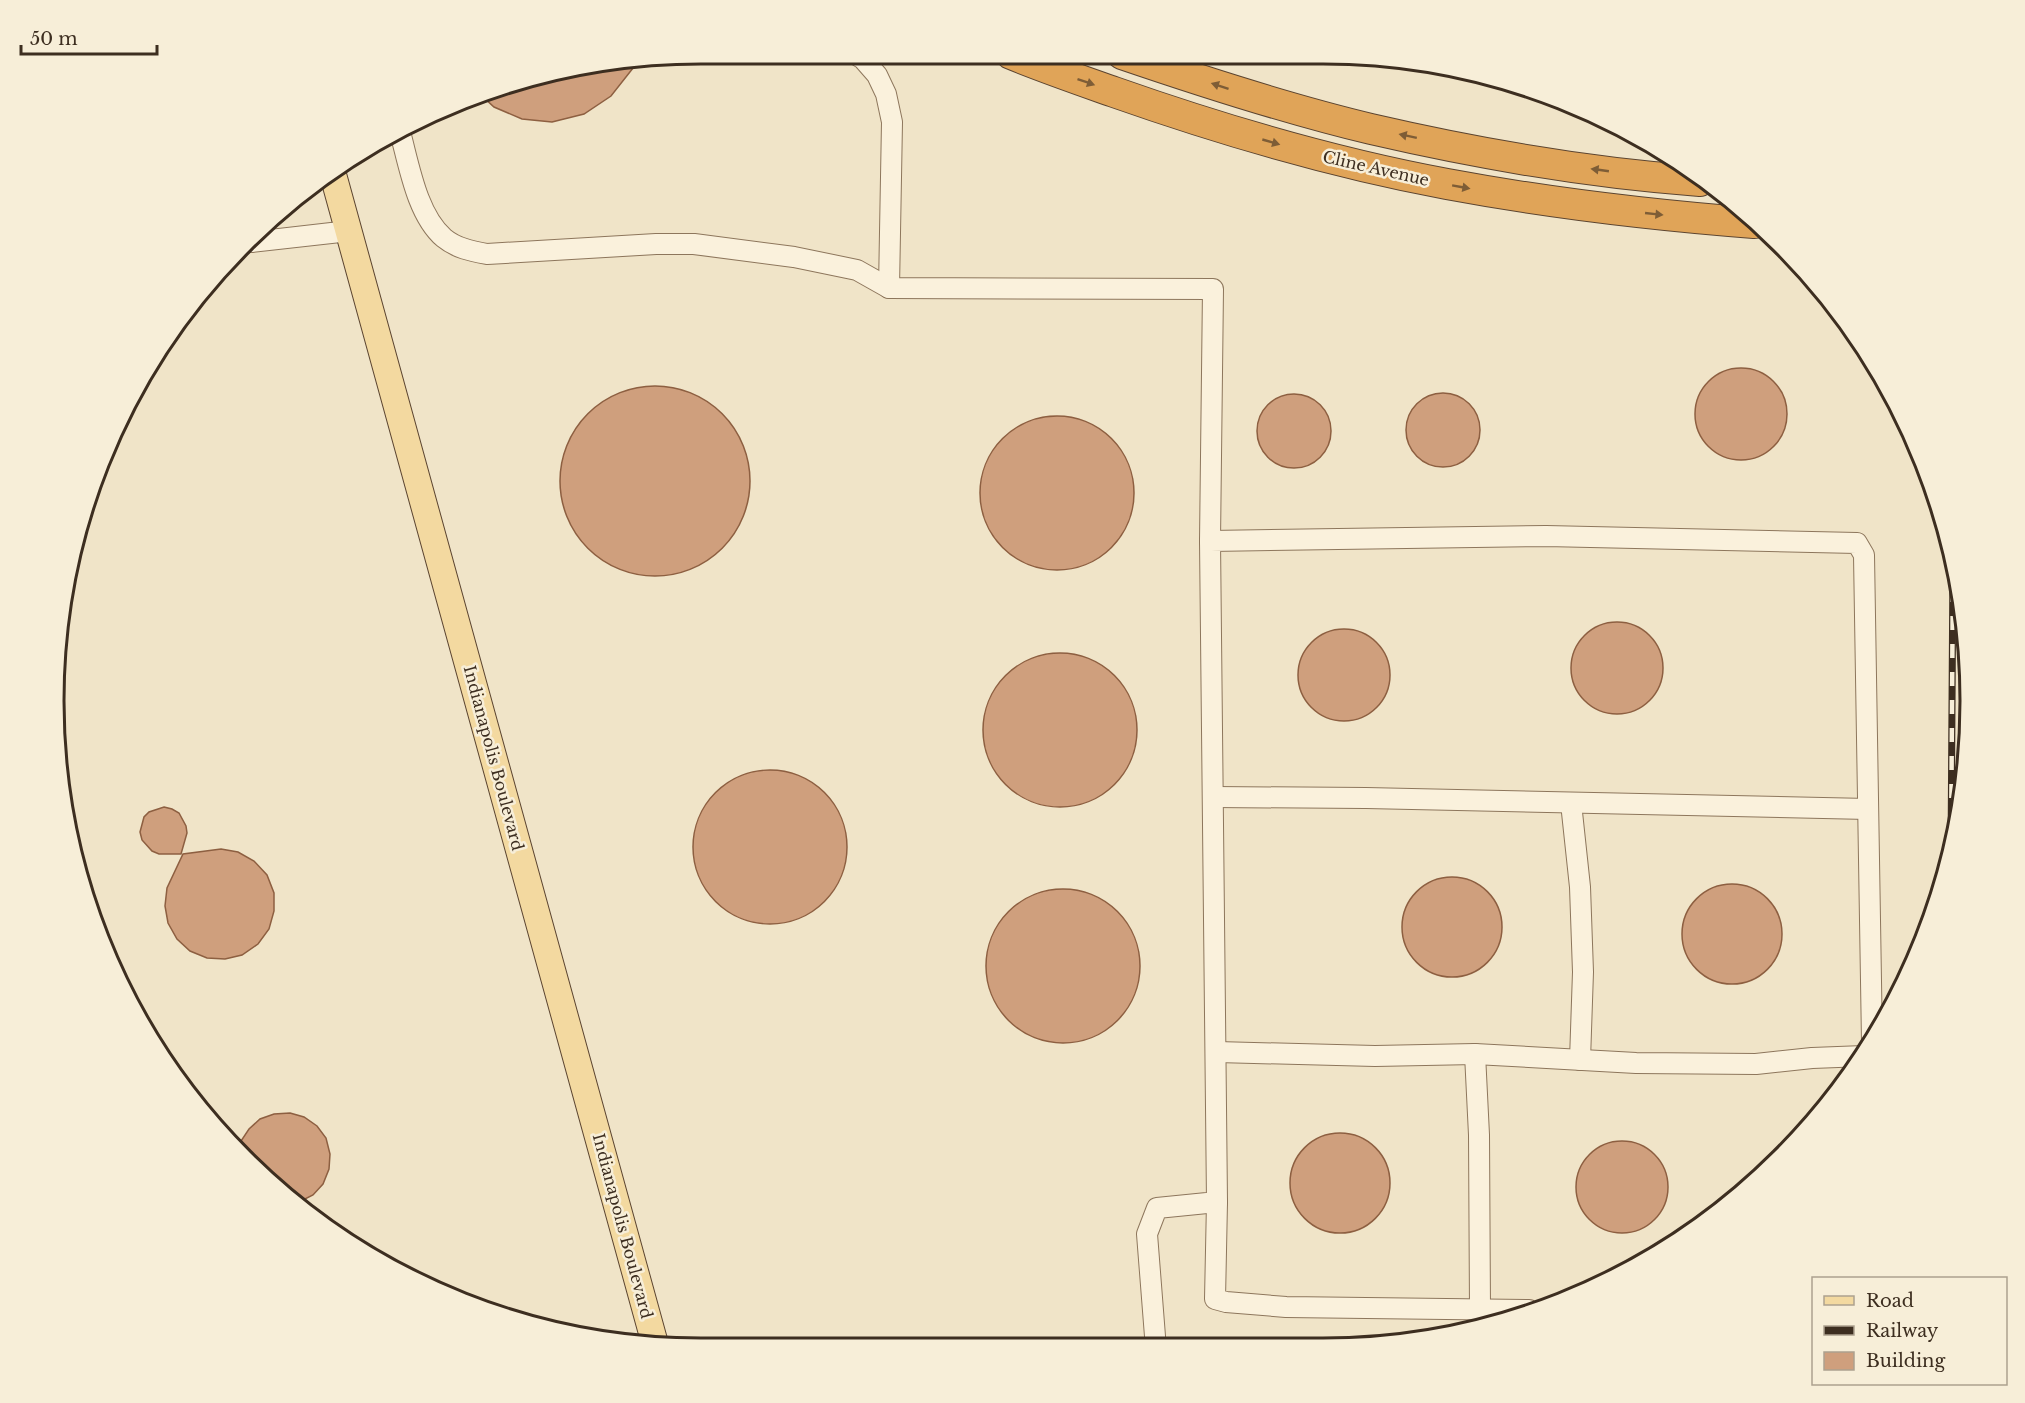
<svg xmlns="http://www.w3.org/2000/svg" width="2025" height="1403" font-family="'Libre Baskerville',serif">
	<rect width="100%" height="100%" fill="#f0e4c8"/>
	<g fill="#cf9f7d" stroke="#8d5f41" stroke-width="1.5">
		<polygon points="637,63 611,96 584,114 552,122 522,119 494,107 480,94 534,76"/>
		<circle cx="1741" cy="414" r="46"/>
		<circle cx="655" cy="481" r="95"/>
		<circle cx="1443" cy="430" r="37"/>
		<circle cx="1294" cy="431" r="37"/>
		<circle cx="1057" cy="493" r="77"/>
		<circle cx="1617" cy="668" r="46"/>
		<circle cx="1344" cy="675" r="46"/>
		<circle cx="1060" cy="730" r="77"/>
		<circle cx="770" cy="847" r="77"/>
		<polygon points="164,807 172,809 179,813 186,826 187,833 181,854 159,854 152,851 142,840 140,832 144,817 149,812"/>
		<polygon points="221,849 238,852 254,861 267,875 274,893 274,911 269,929 258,944 242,955 225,959 207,958 190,951 177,939 168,923 165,906 167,888 183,854"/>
		<circle cx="1452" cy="927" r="50"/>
		<circle cx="1732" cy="934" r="50"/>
		<circle cx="1063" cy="966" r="77"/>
		<polygon points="290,1113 304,1117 317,1126 326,1138 330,1154 329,1169 323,1184 313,1195 297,1203 239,1153 241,1141 249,1129 260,1119 274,1114"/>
		<circle cx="1340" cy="1183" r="50"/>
		<circle cx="1622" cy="1187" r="46"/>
	</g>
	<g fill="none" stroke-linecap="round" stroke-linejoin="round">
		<defs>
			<g id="minor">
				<polyline points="855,54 863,59 877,75 886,94 892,122 889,288 1213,289 1210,541"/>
				<path d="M400,132C409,165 417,215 444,238C456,248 471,251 487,254L656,244H694L794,257L857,270L889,288"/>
				<polyline points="252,242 349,231"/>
				<polyline points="1214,797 1366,798 1868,809"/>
				<polyline points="1571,803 1580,887 1583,972 1580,1060"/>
				<polyline points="1217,1052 1375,1056 1475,1054 1636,1063 1756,1064 1812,1058 1864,1056"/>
				<polyline points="1475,1054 1479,1135 1480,1309"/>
				<polyline points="1217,1202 1215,1299 1226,1302 1286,1307 1529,1310"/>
				<polyline points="1156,1349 1147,1234 1157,1208 1217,1202 1210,541 1546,536 1857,543 1864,555 1872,1042"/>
			</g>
			<polyline id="major" points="332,171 655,1344"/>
			<g id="highway">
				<path d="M1011,54C1045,68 1080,80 1114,92C1222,130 1334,163 1447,184C1549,203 1651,215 1754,223"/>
				<path d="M1122,54C1204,82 1287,109 1371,129C1479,154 1590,173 1700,181"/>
			</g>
		</defs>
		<use href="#minor" stroke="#8d765c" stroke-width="22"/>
		<use href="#major" stroke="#5b4430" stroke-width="28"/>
		<use href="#highway" stroke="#5b4430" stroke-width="32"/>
		<use href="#minor" stroke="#faf1dc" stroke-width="20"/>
		<use href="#major" stroke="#f3d9a0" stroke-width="26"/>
		<use href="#highway" stroke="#e0a458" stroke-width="30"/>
		<defs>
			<polyline id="rail" points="1951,854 1953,558"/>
		</defs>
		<use href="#rail" stroke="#3d2e20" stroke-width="7"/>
		<use href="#rail" stroke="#f7eed8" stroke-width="4.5" stroke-dasharray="14" stroke-linecap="butt"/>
	</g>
	<defs><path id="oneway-solid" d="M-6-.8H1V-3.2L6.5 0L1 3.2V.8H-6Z" transform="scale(1.5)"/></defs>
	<g fill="#7e5d36">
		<use href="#oneway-solid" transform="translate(1086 82) rotate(19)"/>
		<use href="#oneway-solid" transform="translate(1220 86) rotate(-162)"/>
		<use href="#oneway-solid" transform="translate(1408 136) rotate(-168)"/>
		<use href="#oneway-solid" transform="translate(1271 142) rotate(16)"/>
		<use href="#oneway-solid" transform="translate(1600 170) rotate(-172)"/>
		<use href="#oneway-solid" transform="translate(1461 187) rotate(10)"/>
		<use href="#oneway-solid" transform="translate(1654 214) rotate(6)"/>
	</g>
	<g text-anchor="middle" stroke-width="5" stroke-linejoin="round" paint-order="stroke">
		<g font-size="16" fill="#3d2e20" stroke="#f7eed8">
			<text transform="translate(1376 168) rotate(13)" y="6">Cline Avenue</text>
			<text transform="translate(494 758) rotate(75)" y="6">Indianapolis Boulevard</text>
			<text transform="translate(623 1226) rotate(75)" y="6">Indianapolis Boulevard</text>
		</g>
	</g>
	<path d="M0 0H2025V1403H0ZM701 64H1323A637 637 0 0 1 1960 701V701A637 637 0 0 1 1323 1338H701A637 637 0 0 1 64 701V701A637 637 0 0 1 701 64Z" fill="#f7eed8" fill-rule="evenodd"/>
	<path fill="none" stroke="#3d2e20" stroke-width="3" d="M701 64H1323A637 637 0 0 1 1960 701V701A637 637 0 0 1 1323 1338H701A637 637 0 0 1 64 701V701A637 637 0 0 1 701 64Z"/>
	<rect x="1812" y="1277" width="195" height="108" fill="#f7eed8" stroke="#ada18e" stroke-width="1.5"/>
	<rect x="1824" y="1296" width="30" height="9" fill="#f3d9a0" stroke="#ada18e" stroke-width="1.5"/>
	<text x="1866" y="1307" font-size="18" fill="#3d2e20">Road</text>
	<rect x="1824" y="1326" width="30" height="9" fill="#3d2e20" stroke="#ada18e" stroke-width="1.5"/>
	<text x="1866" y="1337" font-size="18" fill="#3d2e20">Railway</text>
	<rect x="1824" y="1352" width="30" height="18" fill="#cf9f7d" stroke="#ada18e" stroke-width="1.5"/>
	<text x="1866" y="1367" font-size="18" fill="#3d2e20">Building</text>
	<path d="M21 45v9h136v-9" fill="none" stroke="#3d2e20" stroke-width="3"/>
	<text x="30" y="45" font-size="18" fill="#3d2e20" stroke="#f7eed8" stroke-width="4.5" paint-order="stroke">50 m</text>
</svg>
